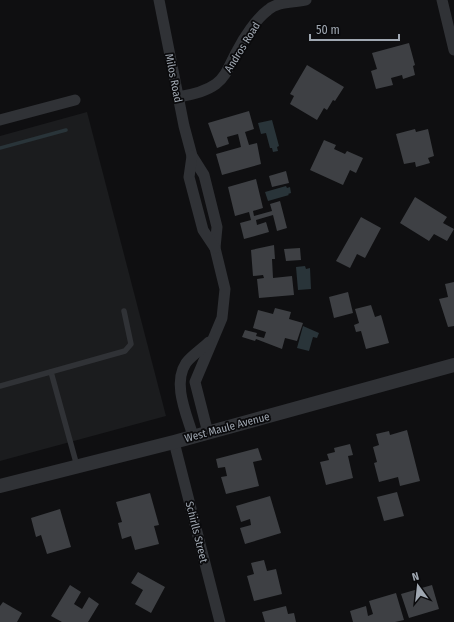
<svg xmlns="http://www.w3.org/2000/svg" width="454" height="622" font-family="'Fira Sans Condensed',sans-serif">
	<rect width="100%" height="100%" fill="#0f0f11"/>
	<polygon fill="#1b1c1e" points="87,112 166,416 0,461 0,136"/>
	<g fill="#293439">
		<polygon points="272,120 279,146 277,147 278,151 273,152 272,148 270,148 266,133 261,134 258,123"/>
		<polygon points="286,186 287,188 290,187 291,193 288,194 289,195 268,201 265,192"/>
		<polygon points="305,266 306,269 310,268 311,289 298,290 296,267"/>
		<polygon points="303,326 319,333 317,338 313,337 309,351 297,348"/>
	</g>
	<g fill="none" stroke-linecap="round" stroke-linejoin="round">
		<polyline stroke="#293439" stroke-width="3.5" points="0,148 66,130"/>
	</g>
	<g fill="#3e4044">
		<polygon points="409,43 415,65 413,66 415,75 403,79 402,75 391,78 393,85 376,89 371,71 377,69 372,53"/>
		<polygon points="307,65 344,87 335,101 333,100 327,110 324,108 317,120 290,104 294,96 290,94"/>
		<polygon points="249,111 254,129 245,132 249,145 257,143 261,164 222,175 216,154 241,147 238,134 227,137 229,144 217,148 208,123"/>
		<polygon points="415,129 416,132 428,129 434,156 428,158 430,163 416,167 415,162 404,164 396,134"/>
		<polygon points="324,140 336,145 334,149 345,154 347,151 363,158 356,173 350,170 343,185 310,170"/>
		<polygon points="286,171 289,183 272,187 269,176"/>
		<polygon points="256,179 263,208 253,211 254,216 272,211 270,204 280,201 287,228 277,231 273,215 256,220 257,225 266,222 269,232 244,239 240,223 251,220 249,212 235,216 228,187"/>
		<polygon points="415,197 447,217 443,223 454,229 447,241 434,234 429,241 400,223"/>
		<polygon points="361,217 381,228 365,258 357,254 350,268 336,261"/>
		<polygon points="274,245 275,259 272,259 273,278 292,276 294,295 259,298 257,279 264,278 263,275 253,276 251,250"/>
		<polygon points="300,248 301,260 286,261 284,249"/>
		<polygon points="454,282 454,326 448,327 439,299 448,297 445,284"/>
		<polygon points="348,292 353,313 334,318 329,297"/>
		<polygon points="371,305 375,317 381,315 389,343 366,349 361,331 356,332 354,325 359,323 355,309"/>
		<polygon points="275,308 291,312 289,319 303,323 297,341 285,338 282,349 256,339 255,341 242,337 245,330 257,333 256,336 264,338 266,332 253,328 258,310 273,314"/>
		<polygon points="407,430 420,481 400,486 398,477 379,482 374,463 377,462 373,447 379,445 376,434 389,431 390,435"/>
		<polygon points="350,444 353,455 348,456 353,478 326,485 320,462 329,460 327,454 335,452 334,448"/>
		<polygon points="258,448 262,460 253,462 259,486 226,494 221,477 227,476 225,467 218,468 216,459"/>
		<polygon points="397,492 404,516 384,521 377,497"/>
		<polygon points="150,493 159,525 154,526 159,544 135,550 131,536 122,539 118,523 122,522 116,502"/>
		<polygon points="270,496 281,533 245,544 240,528 251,525 250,519 241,522 236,506"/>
		<polygon points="60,509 71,547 47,554 41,535 36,537 31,518"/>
		<polygon points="264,560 267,571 276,569 282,594 254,601 247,576 254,574 251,563"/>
		<polygon points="138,572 165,587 151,613 135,604 143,590 131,583"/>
		<polygon points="70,585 81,592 74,604 82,609 89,597 99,604 88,622 62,622 51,616"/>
		<polygon points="432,585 439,609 409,618 401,594"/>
		<polygon points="396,593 404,620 395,622 353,622 350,611 366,606 368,616 373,614 369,601"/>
		<polygon points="3,602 22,613 17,622 0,622 0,606"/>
		<polygon points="286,606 288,614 294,613 296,622 265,622 262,612"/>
	</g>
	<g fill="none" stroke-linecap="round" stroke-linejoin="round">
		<g stroke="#303236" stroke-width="5.5">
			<polyline points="51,372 77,466"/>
			<polyline points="0,386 125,351 131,344 124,311"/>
		</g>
		<g stroke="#303236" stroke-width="11">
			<polyline points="159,0 184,126 192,156 204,175 217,227 215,248 225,289 222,318 195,382 208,433"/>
			<polyline points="442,0 454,50"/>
			<path d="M178,97C191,95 205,92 216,84C227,76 230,63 237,51C244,37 256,19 268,10C278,1 294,3 306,0"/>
			<polyline points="0,120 75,100"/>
			<polyline points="192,156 189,177 203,230 215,248"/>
			<path d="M193,436C187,415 172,384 186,363C192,355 202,349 209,342"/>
			<polyline points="174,442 220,622"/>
		</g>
		<polyline stroke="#303236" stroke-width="14" points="0,486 174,442 454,365"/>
	</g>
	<g text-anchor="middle" stroke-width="3.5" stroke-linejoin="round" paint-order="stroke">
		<g font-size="11" fill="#a0a8b2" stroke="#0a0a0c">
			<text transform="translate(242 47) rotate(-58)" y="4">Andros Road</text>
			<text transform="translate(174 78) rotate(79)" y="4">Milos Road</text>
			<text transform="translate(227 427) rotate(-15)" y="4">West Maule Avenue</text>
			<text transform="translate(197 532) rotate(76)" y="4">Schirlls Street</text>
		</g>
	</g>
	<g transform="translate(418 586) rotate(345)" stroke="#0a0a0c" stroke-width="3" paint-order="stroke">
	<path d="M0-3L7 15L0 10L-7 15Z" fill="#a0a8b2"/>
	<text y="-6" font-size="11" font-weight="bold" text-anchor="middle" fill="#a0a8b2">N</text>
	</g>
	<path d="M310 34v6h89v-6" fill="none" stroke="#a0a8b2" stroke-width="2"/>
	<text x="316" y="34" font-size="12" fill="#a0a8b2" stroke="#0a0a0c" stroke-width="3" paint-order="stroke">50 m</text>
</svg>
